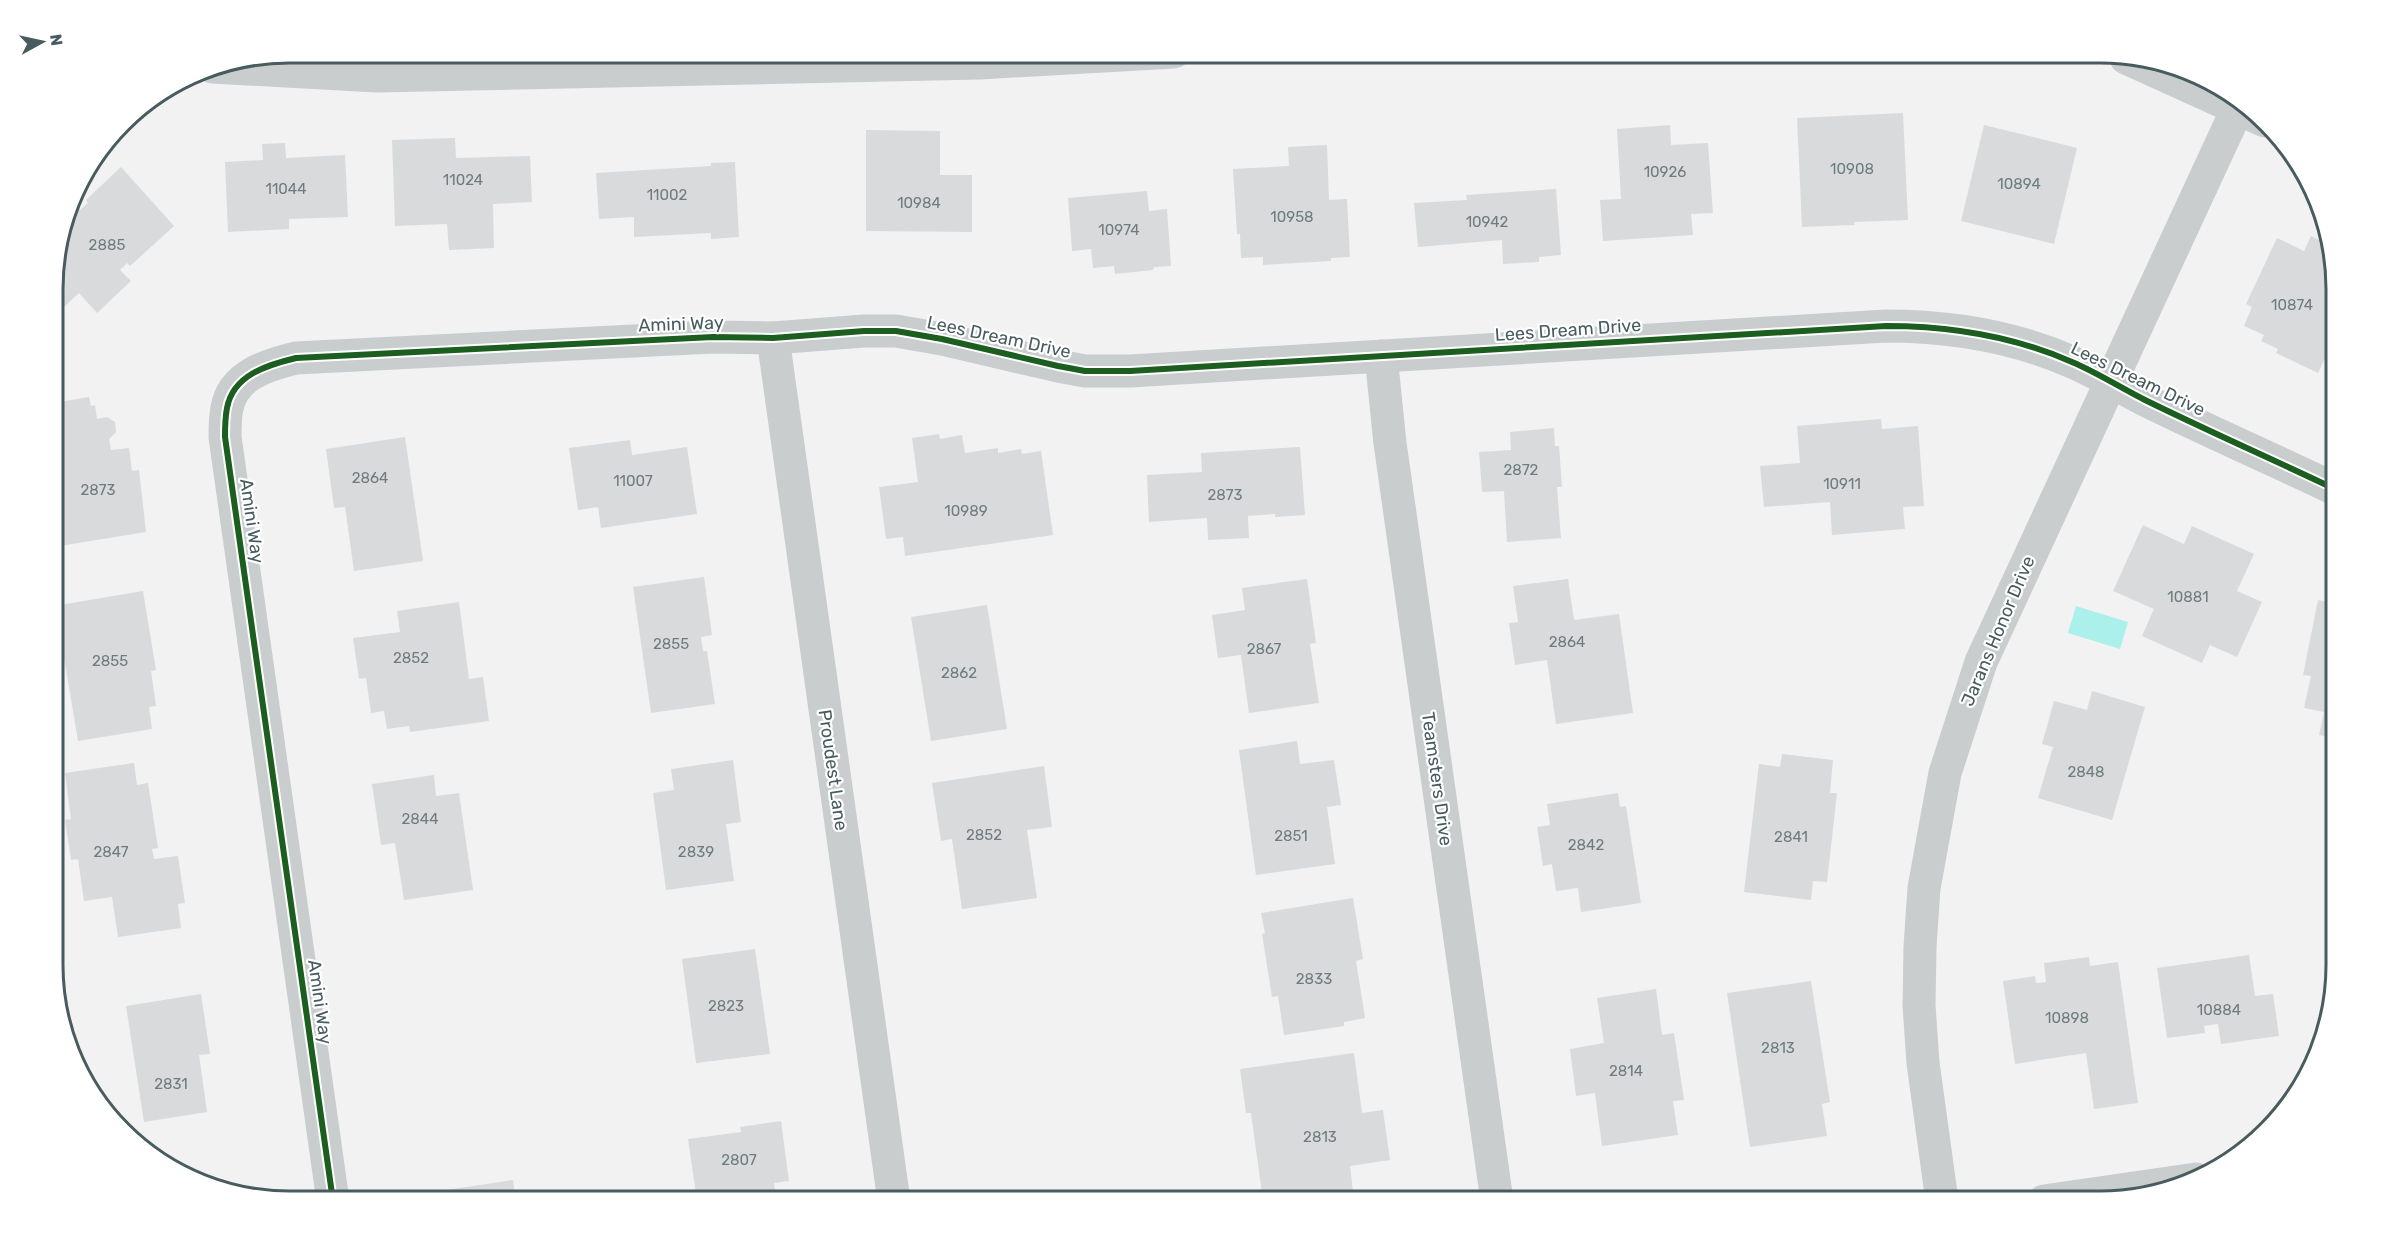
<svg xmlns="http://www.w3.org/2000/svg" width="2389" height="1254" font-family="Rubik,sans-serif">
	<rect width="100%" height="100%" fill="#f3f2f2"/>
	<polygon fill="#abf0eb" points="2076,606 2128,622 2120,649 2068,633"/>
	<g fill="#d9dadb">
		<polygon points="1903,113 1908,220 1854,222 1855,225 1802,227 1797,118"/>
		<polygon points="1670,125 1671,145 1708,143 1713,213 1691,214 1693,235 1603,241 1600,200 1621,199 1617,129"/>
		<polygon points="1984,125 2077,148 2054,244 1961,221"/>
		<polygon points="866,130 940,131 940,175 972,175 972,232 866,231"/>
		<polygon points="455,138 456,158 530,156 532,202 493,204 494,248 449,250 447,224 395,226 392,140"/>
		<polygon points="285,143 286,158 345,155 348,217 289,219 289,229 228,232 225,162 263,160 262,144"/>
		<polygon points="1327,145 1329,200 1347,199 1350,257 1331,258 1331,261 1263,265 1263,257 1241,258 1240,234 1237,234 1233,169 1289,166 1288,147"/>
		<polygon points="735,162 739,237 711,239 711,233 634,237 634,217 599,219 596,173 711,166 711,163"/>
		<polygon points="121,167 174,226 130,266 127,263 120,270 131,281 97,313 79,293 53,317 53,273 72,201 80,210 88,203 86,200"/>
		<polygon points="1556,189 1561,255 1539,257 1539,262 1503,264 1502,240 1418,247 1414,203 1467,200 1466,195"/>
		<polygon points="1147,191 1149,211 1167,209 1171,266 1154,267 1153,270 1115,274 1114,266 1093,268 1091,249 1072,251 1068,198"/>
		<polygon points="2311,236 2329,245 2335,258 2335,338 2318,373 2276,353 2278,349 2261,341 2264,335 2244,326 2252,307 2246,304 2277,238 2304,251"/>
		<polygon points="89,397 91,406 95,405 97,419 107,417 115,422 116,432 109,439 111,450 129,448 132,471 139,470 146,532 60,546 56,521 54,521 53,410 60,409 59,402"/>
		<polygon points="1881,419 1882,429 1918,426 1924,506 1903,507 1905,529 1832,535 1830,502 1764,507 1760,466 1800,463 1797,426"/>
		<polygon points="1554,428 1555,446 1559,446 1562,487 1557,487 1561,538 1507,542 1504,491 1482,492 1479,452 1511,450 1510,432"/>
		<polygon points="939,434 940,439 962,435 965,453 998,448 998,453 1021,449 1022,454 1041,451 1053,535 905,556 903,537 886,539 879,487 918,482 912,438"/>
		<polygon points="405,437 423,561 354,571 345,507 334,508 326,449"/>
		<polygon points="630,440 632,455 687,447 697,514 601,528 598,507 578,510 569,448"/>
		<polygon points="1300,447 1305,515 1275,517 1275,514 1248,516 1249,538 1208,540 1207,518 1149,522 1147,475 1202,472 1201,453"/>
		<polygon points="2143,525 2184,544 2192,526 2254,554 2237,591 2262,602 2237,657 2210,645 2202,663 2142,636 2154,609 2113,591"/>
		<polygon points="704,577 712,635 701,637 703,651 707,651 715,704 651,713 633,587"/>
		<polygon points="1307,579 1316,643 1310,644 1319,703 1249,713 1241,655 1218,658 1212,615 1245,610 1242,588"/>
		<polygon points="1568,579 1574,620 1619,614 1633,713 1556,724 1547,660 1515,665 1509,623 1518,622 1513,586"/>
		<polygon points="143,591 156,670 151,671 156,706 149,707 152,729 78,741 63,651 54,652 54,606"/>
		<polygon points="2318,600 2335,603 2336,739 2319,735 2324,712 2304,708 2311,676 2303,675"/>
		<polygon points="459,602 469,679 483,677 489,721 410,732 409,726 387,729 384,711 371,713 366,678 359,679 353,638 400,632 397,611"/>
		<polygon points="987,605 1007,729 931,741 911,617"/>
		<polygon points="2092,691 2145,707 2112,820 2038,798 2053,747 2042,744 2054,701 2087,710"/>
		<polygon points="1297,741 1300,764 1334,760 1341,805 1327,807 1335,864 1256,875 1239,750"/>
		<polygon points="1782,754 1833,760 1830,793 1837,793 1827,882 1813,881 1811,900 1744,892 1759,764 1780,767"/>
		<polygon points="733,760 741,822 726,824 734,881 666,890 653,793 674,790 671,769"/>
		<polygon points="134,763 137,785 148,783 158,848 152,849 154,859 178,856 185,903 178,904 181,928 118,937 112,897 84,901 78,859 71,860 65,820 71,819 65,773"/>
		<polygon points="1044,766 1052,827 1027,830 1037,898 962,909 952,839 941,841 932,783"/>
		<polygon points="434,775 436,796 459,793 473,890 404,900 395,843 381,845 372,784"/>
		<polygon points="1618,793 1620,807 1626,806 1641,903 1581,912 1578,888 1556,891 1552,864 1543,866 1537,827 1550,825 1547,804"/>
		<polygon points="1353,898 1363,959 1356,961 1365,1018 1344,1022 1344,1026 1284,1035 1278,996 1272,997 1262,934 1265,933 1261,913"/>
		<polygon points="755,949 770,1054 696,1063 682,959"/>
		<polygon points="2249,955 2255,996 2273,994 2279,1036 2221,1044 2218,1024 2204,1026 2205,1033 2167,1038 2157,968"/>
		<polygon points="2336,956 2336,966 2335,972 2328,967"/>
		<polygon points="2089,957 2090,966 2118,962 2138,1103 2094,1109 2086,1053 2015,1064 2003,981 2035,976 2036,983 2046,982 2044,963"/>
		<polygon points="1811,981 1830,1102 1822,1104 1827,1136 1750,1147 1727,993"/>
		<polygon points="1656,989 1662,1035 1674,1033 1684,1100 1673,1101 1678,1135 1602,1146 1595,1093 1576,1096 1570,1049 1604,1043 1597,998"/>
		<polygon points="201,994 210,1054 199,1055 207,1112 144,1122 126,1006"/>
		<polygon points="1354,1053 1362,1113 1383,1110 1390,1160 1350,1166 1353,1192 1287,1201 1263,1201 1251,1113 1246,1113 1240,1069"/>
		<polygon points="781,1121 789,1181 774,1183 777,1201 697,1201 688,1139 741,1132 740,1127"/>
		<polygon points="513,1180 516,1201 441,1201 439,1191"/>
	</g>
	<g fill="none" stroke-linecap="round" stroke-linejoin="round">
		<g stroke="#c9cdce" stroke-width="33">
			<polyline points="2126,58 2265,121"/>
			<polyline points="213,67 377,76 980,63 1174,52"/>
			<polyline points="773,338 894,1201"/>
			<polyline points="1381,356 1390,443 1497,1201"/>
			<path d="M333,1201L225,437C225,428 225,418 227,408C233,375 267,365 296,358L713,337L773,338L864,331H896L942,339L1058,366L1085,371H1130L1886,326C1951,326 2013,336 2072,362C2098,373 2121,388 2145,400C2208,431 2272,459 2335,489"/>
			<polyline points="1942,1201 1923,1063 1919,1005 1920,947 1924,888 1945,773 1981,662 2241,101"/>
			<polyline points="2044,1201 2196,1179"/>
		</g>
		<defs>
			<path id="cycleway" d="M333,1201L225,437C225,428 225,418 227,408C233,375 267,365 296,358L713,337L773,338L864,331H896L942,339L1058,366L1085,371H1130L1886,326C1951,326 2013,336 2072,362C2098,373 2121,388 2145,400C2208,431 2272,459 2335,489"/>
		</defs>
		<use href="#cycleway" stroke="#fff" stroke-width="10"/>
		<use href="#cycleway" stroke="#1b5e20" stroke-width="6"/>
	</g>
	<g text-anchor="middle" stroke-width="4.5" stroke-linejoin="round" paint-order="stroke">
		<g font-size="15" fill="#6e7c7f">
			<text x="1852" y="174">10908</text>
			<text x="1665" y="177">10926</text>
			<text x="463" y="185">11024</text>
			<text x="2019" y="189">10894</text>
			<text x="286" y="194">11044</text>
			<text x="667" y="200">11002</text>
			<text x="919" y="208">10984</text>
			<text x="1292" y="222">10958</text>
			<text x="1487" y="227">10942</text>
			<text x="1119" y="235">10974</text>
			<text x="107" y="250">2885</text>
			<text x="2292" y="310">10874</text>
			<text x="1521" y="475">2872</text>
			<text x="370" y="483">2864</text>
			<text x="633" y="486">11007</text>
			<text x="1842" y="489">10911</text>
			<text x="98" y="495">2873</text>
			<text x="1225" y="500">2873</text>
			<text x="966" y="516">10989</text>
			<text x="2188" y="602">10881</text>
			<text x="1567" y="647">2864</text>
			<text x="671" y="649">2855</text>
			<text x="1264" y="654">2867</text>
			<text x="411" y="663">2852</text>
			<text x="110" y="666">2855</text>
			<text x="959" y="678">2862</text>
			<text x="2086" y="777">2848</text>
			<text x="420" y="824">2844</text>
			<text x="984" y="840">2852</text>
			<text x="1291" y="841">2851</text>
			<text x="1791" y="842">2841</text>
			<text x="1586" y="850">2842</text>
			<text x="111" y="857">2847</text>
			<text x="696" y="857">2839</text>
			<text x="1314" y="984">2833</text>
			<text x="726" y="1011">2823</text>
			<text x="2219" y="1015">10884</text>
			<text x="2067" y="1023">10898</text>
			<text x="1778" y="1053">2813</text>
			<text x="1626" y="1076">2814</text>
			<text x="171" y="1089">2831</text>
			<text x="1320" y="1142">2813</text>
			<text x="739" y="1165">2807</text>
		</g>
		<g font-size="18" fill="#485b5f" stroke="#fff">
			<text transform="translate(681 324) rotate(-2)" y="6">Amini Way</text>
			<text transform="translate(1568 330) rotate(-4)" y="6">Lees Dream Drive</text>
			<text transform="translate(999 337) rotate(12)" y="6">Lees Dream Drive</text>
			<text transform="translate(2138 379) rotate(26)" y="6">Lees Dream Drive</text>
			<text transform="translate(252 521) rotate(82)" y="6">Amini Way</text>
			<text transform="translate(1998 631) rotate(-67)" y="6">Jarans Honor Drive</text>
			<text transform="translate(833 770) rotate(82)" y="6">Proudest Lane</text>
			<text transform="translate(1437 779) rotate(82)" y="6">Teamsters Drive</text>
			<text transform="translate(320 1002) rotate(82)" y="6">Amini Way</text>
		</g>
	</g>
	<path d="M0 0H2389V1254H0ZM289 63H2100A226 226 0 0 1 2326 289V965A226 226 0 0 1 2100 1191H289A226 226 0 0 1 63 965V289A226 226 0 0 1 289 63Z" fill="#fff" fill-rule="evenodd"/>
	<path fill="none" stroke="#485b5f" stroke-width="3" d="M289 63H2100A226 226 0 0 1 2326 289V965A226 226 0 0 1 2100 1191H289A226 226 0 0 1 63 965V289A226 226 0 0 1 289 63Z"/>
	<g transform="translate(42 42) rotate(82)" stroke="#ffffff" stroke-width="4.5" paint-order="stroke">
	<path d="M0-4.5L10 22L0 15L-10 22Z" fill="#485b5f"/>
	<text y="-9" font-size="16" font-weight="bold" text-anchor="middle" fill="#485b5f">N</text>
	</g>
</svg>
